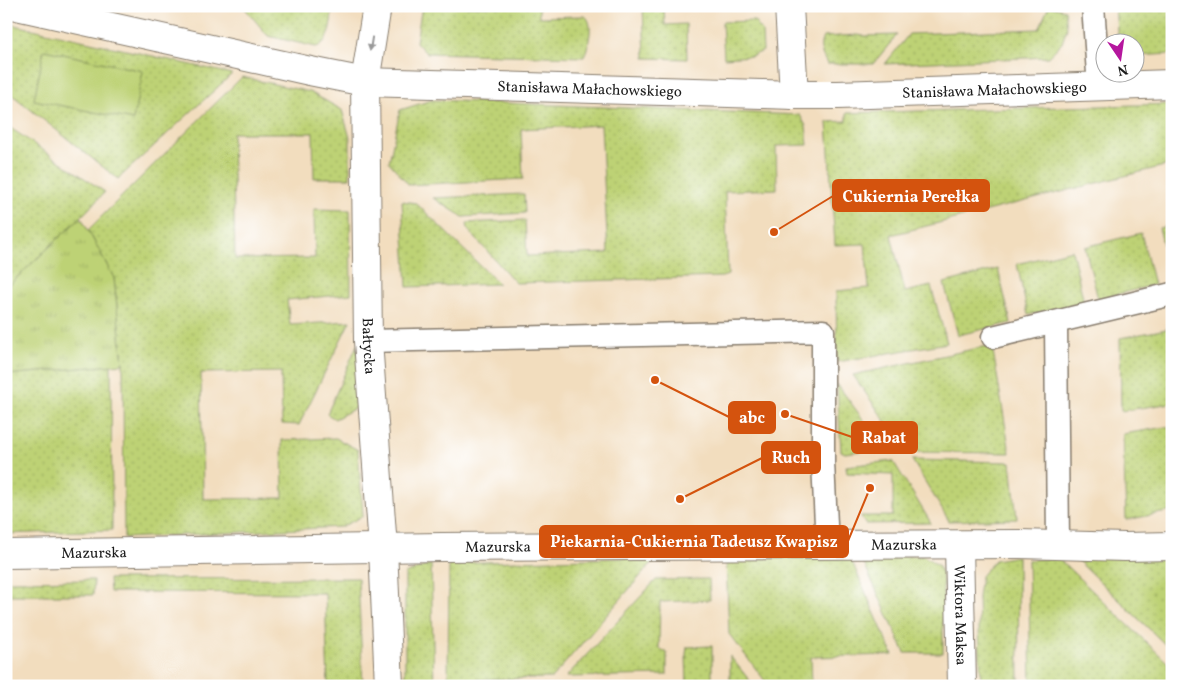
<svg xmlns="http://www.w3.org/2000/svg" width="1178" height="692" font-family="Vollkorn,serif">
	<defs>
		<pattern id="grass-dots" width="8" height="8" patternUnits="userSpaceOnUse" patternTransform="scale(1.25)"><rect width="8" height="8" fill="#bdd275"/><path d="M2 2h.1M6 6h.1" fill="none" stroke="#a2b465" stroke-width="1.8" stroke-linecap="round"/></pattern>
		<pattern id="park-tufts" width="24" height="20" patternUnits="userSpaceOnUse" patternTransform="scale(1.25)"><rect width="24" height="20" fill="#bdd275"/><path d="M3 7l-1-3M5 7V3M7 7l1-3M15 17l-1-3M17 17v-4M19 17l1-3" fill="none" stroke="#a2b465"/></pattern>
	</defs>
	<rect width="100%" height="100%" fill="#fff"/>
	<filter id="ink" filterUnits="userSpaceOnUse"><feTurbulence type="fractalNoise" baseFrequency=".02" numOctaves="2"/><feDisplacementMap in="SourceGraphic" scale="10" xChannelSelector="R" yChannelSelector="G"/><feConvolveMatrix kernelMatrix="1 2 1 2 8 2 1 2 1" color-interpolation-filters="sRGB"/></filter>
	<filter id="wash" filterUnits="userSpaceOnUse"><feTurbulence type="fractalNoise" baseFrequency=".0096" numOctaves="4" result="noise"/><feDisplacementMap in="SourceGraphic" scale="20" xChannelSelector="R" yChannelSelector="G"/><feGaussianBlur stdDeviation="1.12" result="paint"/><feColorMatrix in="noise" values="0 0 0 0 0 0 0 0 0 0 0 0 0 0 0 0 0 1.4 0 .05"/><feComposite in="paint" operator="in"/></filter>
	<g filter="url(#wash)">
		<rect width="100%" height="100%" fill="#f2ddbe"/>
		<g fill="url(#grass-dots)" stroke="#6c7748">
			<path d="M243,6H333C331,19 331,43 316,47L268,36Z"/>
			<path d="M422,6H539V17L585,16C595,23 588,47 584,57L426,53L416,42Z"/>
			<polygon points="643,6 664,6 665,25 686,24 687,59 645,58"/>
			<polygon points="1049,6 1065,10 1067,28 1062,43 1048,57 885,64 909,34 1039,29"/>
			<polygon points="1115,6 1172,6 1172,54 1136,56 1136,42 1118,42"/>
			<polygon points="754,21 762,31 763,51 752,56 724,58 722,22"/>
			<polygon points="6,23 232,74 118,179 6,90"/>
			<path d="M858,35L864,36L897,35L873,64H827C822,55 818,47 823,37Z"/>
			<polygon points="242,77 310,92 342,110 350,138 350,178 314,178 313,133 232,133 235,259 315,258 314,209 350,210 351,294 287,300 290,325 350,321 299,425 282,424 281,372 201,373 203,499 283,498 282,440 336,438 358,450 363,516 341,527 124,538 123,364 114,278 88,230"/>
			<polygon points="432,100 800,115 806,126 808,145 776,146 777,189 725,191 728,275 722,277 516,283 468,230 467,223 525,220 527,256 608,253 601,125 521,129 523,179 409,185 389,162 400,110"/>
			<polygon points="1172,104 1172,164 891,235 905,292 931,286 947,343 837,362 836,291 869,288 865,244 835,245 827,122 847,121 847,113"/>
			<polygon points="6,125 105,192 81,217 6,288"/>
			<polygon points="524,194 525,213 463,217 433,198"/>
			<polygon points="402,201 416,203 499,284 407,287"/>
			<polygon points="1172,225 1172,278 1159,228"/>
			<polygon points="1141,233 1154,285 1098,299 1085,247"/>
			<polygon points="1072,250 1084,303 1028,315 1017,264"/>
			<polygon points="998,269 1011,323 958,335 944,283"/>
			<polygon points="1172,328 1172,359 1170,360 1172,403 1121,411 1120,338"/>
			<polygon points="357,345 361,405 335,419 327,414"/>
			<polygon points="992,345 1010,453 907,452 853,375"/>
			<polygon points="111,365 112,530 6,534 6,375"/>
			<polygon points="837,384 884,448 845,453 841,451"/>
			<polygon points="1172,426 1172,511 1126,520 1123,434"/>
			<polygon points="912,460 1011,462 1017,519 949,521"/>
			<polygon points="893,461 931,523 865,524 861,516 893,516 893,475 847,473 846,466"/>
			<polygon points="1172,554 1172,651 1072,555"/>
			<polygon points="924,556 939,566 943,581 943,653 905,653 861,557"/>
			<polygon points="1018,556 1019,686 981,686 978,597 981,576 995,560"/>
			<polygon points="657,557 552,678 457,680 456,686 448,686 449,563"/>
			<polygon points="850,557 893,655 811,657 812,686 769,686 729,634 726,559"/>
			<polygon points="1058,558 1167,662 1172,669 1172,686 1031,686 1028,560"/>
			<polygon points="431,564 434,686 411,686 405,679 405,574"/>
			<polygon points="358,578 363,686 328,686 325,593 110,592 109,579"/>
			<polygon points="709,579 710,600 660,602 659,648 667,653 667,675 566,677 656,580"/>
			<polygon points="94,580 93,595 6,595 6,581"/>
			<polygon points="712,646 712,686 687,686 686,654 687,647"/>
			<polygon points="730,656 754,686 730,686"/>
		</g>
		<polygon fill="url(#park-tufts)" stroke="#6c7748" points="81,217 114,278 123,364 6,375 6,288"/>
		<polygon fill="#bdd275" stroke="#6c7748" points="44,50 143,71 133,120 34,100"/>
	</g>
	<g filter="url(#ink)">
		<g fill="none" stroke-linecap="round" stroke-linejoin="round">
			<defs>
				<g id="service">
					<polyline points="1093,6 1099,87"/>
					<polyline points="1056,323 1058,545"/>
					<polyline points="993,337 1172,294"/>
					<polyline points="368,341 823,331 823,462 827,545"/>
				</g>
				<g id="minor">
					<path id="s1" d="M17,6L310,71L365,82L794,95H838L1172,84"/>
					<path id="s2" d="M377,6L365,82L368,341L383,548L389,686"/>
					<polyline points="789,6 794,95"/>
					<path id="s3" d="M959,545L962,686"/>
					<path id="s4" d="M6,554L442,547L1020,544L1125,547L1172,546"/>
				</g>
			</defs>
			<use href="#service" stroke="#877c6d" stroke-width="25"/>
			<use href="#minor" stroke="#877c6d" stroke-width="30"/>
			<use href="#service" stroke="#fff" stroke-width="22"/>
			<use href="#minor" stroke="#fff" stroke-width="28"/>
		</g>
		<defs><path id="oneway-solid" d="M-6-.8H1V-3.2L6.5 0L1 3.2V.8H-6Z" transform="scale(1.25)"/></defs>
		<use fill="#999" href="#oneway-solid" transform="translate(371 44) rotate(99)"/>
	</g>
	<g text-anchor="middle" stroke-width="5" stroke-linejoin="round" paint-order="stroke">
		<g font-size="15" fill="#1c1c1c" stroke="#fff">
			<text dy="5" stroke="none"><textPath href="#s1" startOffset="581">Stanisława Małachowskiego</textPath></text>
			<text dy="5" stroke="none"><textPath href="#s1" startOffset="986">Stanisława Małachowskiego</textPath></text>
			<text dy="5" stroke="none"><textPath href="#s2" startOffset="341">Bałtycka</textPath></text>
			<text dy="5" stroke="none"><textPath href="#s4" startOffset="898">Mazurska</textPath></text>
			<text dy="5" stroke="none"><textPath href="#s4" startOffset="492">Mazurska</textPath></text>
			<text dy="5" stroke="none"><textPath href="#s4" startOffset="88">Mazurska</textPath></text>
			<text dy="5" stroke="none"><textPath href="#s3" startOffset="70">Wiktora Maksa</textPath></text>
		</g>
	</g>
	<path fill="none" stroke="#d4530e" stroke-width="2" d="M774 232L833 196M655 380L729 417M785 414L852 437M680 499L762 458M870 488L848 541"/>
	<g fill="#d4530e" stroke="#fff" stroke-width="2">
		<circle cx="774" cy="232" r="5"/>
		<circle cx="655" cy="380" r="5"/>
		<circle cx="785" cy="414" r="5"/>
		<circle cx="680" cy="499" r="5"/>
		<circle cx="870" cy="488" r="5"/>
	</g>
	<g fill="#d4530e" stroke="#d4530e" stroke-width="2">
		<rect x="833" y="180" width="156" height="31" rx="5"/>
		<rect x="729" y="402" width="46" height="31" rx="5"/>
		<rect x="852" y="422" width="65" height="31" rx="5"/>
		<rect x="762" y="442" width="58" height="31" rx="5"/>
		<rect x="540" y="526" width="308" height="31" rx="5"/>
	</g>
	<g font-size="16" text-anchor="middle" font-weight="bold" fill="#fff">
		<text x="911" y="202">Cukiernia Perełka</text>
		<text x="752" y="423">abc</text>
		<text x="884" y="443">Rabat</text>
		<text x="791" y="463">Ruch</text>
		<text x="694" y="547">Piekarnia-Cukiernia Tadeusz Kwapisz</text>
	</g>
	<rect width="1178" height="692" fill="none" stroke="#fff" stroke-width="25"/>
	<g transform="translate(1120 58) rotate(167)"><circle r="24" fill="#ffffff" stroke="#a4a4a4"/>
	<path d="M0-4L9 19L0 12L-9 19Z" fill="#b5179e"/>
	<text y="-8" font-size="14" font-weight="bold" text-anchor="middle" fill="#1c1c1c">N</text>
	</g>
</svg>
